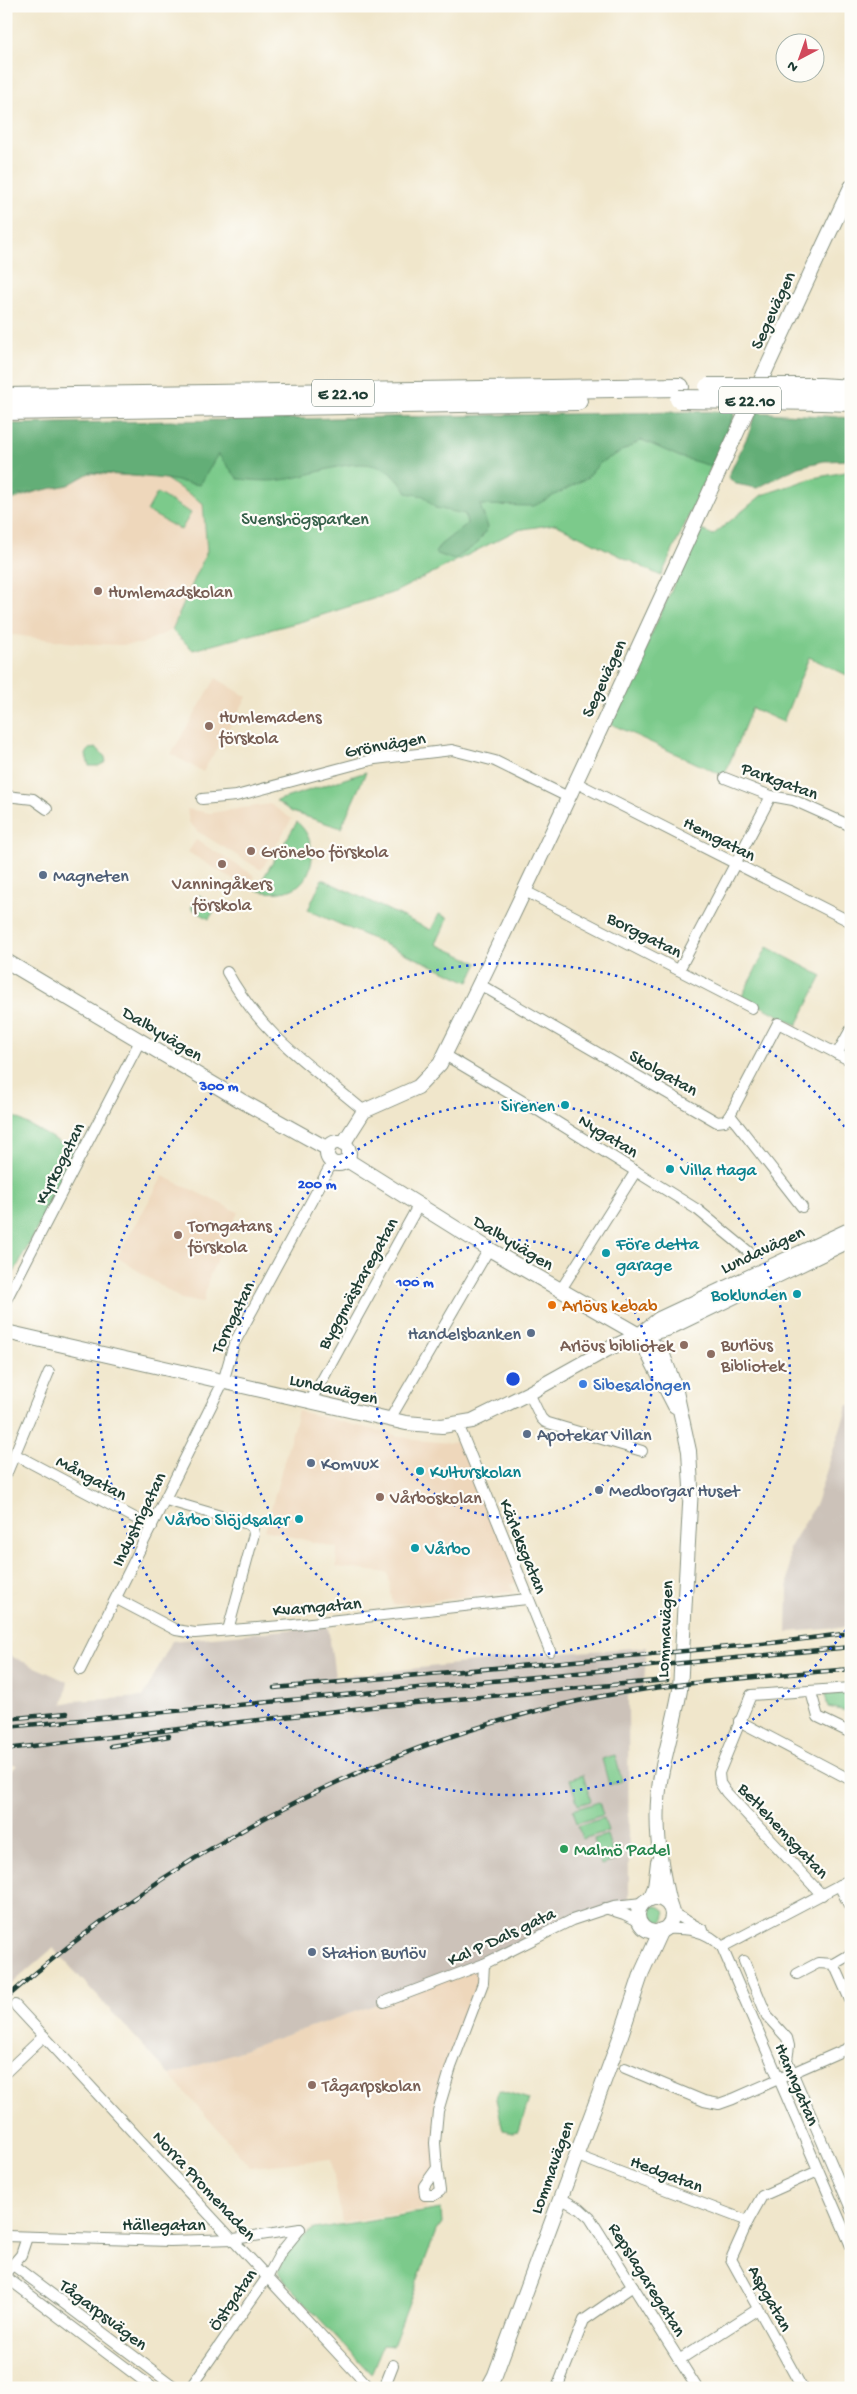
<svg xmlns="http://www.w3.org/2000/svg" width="857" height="2394" font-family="'Gochi Hand',sans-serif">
	<rect width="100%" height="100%" fill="#fdfcf7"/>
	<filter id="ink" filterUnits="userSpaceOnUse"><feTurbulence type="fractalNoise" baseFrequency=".02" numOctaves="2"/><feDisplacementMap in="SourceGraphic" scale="10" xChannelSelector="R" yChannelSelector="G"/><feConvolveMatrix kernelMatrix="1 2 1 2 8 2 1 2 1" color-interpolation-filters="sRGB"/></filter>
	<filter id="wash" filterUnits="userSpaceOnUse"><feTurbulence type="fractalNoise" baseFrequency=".0096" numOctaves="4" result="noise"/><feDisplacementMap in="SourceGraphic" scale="20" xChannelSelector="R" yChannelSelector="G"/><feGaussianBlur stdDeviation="1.12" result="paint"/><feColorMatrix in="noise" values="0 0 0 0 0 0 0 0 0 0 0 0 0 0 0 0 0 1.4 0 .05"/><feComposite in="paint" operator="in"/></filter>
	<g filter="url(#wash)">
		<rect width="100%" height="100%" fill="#f0e6cb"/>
		<g fill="#eed7bb">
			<polygon points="89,473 164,478 203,503 207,551 172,630 141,644 120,645 76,643 6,634 6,502"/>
			<polygon points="216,678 247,697 203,772 171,754"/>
			<polygon points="270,804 292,819 261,870 197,831 189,822 187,809 210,813"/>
			<polygon points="196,840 255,876 247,888 188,852"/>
			<polygon points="163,1176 238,1212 209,1277 203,1303 181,1299 117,1257"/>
			<polygon points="298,1411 415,1440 451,1443 464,1439 520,1581 510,1585 514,1592 393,1605 388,1573 336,1567 337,1548 265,1530"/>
			<polygon points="484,1964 442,2096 437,2168 425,2195 426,2209 342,2222 331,2159 251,2167 170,2075 436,1984"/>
		</g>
		<g fill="#ccc2b9">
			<polygon points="848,1405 851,1405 851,1627 787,1632 789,1549 816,1503"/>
			<polygon points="328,1626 335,1677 549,1654 647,1647 643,1692 628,1695 629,1904 614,1906 436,1984 170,2075 53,1948 6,1989 6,1777 17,1765 6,1765 6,1654 68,1682 63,1704 73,1701 143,1697 172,1641"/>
		</g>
		<g fill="#7bca8b" stroke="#4d8460">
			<polygon points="495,415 735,416 661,576 555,524 517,530 395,592 303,621 193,650 172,630 207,551 203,503 164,478 89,473 6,502 6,425"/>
			<polygon points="851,471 851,677 809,657 783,722 752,708 724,776 611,724 699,529 713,535 762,495 813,478"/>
			<polygon points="157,493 191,513 181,530 147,511"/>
			<polygon points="97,748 105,757 106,762 98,766 89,766 86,755 89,749"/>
			<polygon points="366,772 341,828 292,812 276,801"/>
			<path d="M297,822C315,837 318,867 300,884C289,894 269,894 256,890Z"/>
			<polygon points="322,879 431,930 439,914 448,918 436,944 478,963 469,982 308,910"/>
			<polygon points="199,895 217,906 209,919 191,908"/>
			<polygon points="767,947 822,976 797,1025 742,996"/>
			<polygon points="6,1112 77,1152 9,1282 6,1281"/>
			<polygon points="851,1691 851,1712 828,1707 825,1694"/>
			<polygon points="615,1755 622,1781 609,1785 602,1759"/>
			<polygon points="583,1775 591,1801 578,1805 570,1779"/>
			<polygon points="599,1802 603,1815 577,1823 573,1810"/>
			<polygon points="604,1818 608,1831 582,1839 578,1826"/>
			<polygon points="607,1835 615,1861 601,1865 594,1839"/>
			<circle cx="656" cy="1915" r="9"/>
			<polygon points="499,2090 529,2099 519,2131 512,2132 503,2130 496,2099"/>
			<path d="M441,2209L442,2223L436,2231L393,2346L383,2345L371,2374L289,2286L278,2271C283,2253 298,2238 314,2229Z"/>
		</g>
		<g fill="#64ae77" stroke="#427656">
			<path d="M735,411L711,466L680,457L642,440L600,463L587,478L534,506L480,505L488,527L478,543L454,560L435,553L440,545L467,524L465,514L435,508L424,496L407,493C377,440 326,475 281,480C267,482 252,480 238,479L218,454L200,485L166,479L91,472L68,485L19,495L6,501V424Z"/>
			<path d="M755,412C787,415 818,415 851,418V460L824,461L798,467L757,488L736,484L728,477L750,431Z"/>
		</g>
	</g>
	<g filter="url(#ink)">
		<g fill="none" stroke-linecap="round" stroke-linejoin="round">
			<defs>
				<g id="street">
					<polyline points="725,778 771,796 793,800 851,826"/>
					<polyline points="575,782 851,922"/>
					<polyline points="6,796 33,799 47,809"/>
					<polyline points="202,799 236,796 375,759 452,750 495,761 568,797"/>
					<polyline points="523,890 752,1008"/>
					<polyline points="679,970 771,796"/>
					<path d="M227,972C263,1037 309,1064 364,1111"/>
					<polyline points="479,984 717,1122 725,1121 730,1115 802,1207"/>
					<polyline points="837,1054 851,1029"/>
					<polyline points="445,1055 539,1111 698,1210 749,1252"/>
					<polyline points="730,1115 778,1023 851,1061"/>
					<polyline points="560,1291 636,1171"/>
					<polyline points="6,1300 140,1041"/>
					<polyline points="529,1393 541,1418 545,1422 642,1451"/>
					<polyline points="310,1402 418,1206"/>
					<polyline points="390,1419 489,1249"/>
					<polyline points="458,1424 550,1651"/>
					<polyline points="16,1455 152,1527"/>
					<polyline points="6,1475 49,1372"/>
					<polyline points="166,1500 248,1524 253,1529 254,1534 228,1630"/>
					<polyline points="117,1599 176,1630 195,1633 293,1625 527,1599"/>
					<polyline points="80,1670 223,1382 234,1344 332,1163"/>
					<polyline points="811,1692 818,1717 851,1733"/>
					<polyline points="739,1721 851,1780"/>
					<polyline points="839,1885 851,1909"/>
					<polyline points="822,1895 726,1792 720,1783 719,1773 751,1695 851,1688"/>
					<polyline points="605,1908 624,1914 640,1922"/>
					<polyline points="671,1912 703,1930"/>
					<path d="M663,1929C685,1928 706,1929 722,1947L851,2246"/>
					<polyline points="722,1947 851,1879"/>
					<polyline points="744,1961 767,2016 787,2038 789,2046 787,2060 851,2209"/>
					<polyline points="834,1964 851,2002"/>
					<polyline points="797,1974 818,1963 834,1964 851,1954"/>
					<polyline points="384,2002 484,1964 572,1920 614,1906 642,1903"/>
					<polyline points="15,2005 370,2388"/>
					<polyline points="625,2068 704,2101 719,2104 733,2099 851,2047"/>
					<polyline points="6,2072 44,2036"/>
					<polyline points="575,2155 748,2221"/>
					<polyline points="437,2168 440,2191 434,2195 425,2195 424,2186 437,2168 435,2143 438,2111 451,2067 483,1983 484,1964"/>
					<polyline points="560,2198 580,2209 590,2218 697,2388"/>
					<polyline points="6,2236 170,2241 234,2239 300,2229"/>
					<polyline points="13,2265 176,2388"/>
					<polyline points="8,2270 21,2255 27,2237"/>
					<polyline points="6,2277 153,2388"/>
					<polyline points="679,2360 758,2309"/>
					<polyline points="190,2388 268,2276 281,2252 300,2229"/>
					<polyline points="384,2388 393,2365"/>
					<polyline points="557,2388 584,2320 633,2286"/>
					<polyline points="802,2388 731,2259 748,2221 762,2196 818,2171"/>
				</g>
				<g id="secondary">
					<polyline points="6,961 240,1100 328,1149"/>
					<circle cx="338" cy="1153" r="11"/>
					<path d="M343,1144L364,1111L418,1087L440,1064C584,775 713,479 851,187"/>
					<path d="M347,1160L489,1249L639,1335L661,1350L675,1387L689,1451L691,1487L680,1690C675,1717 668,1743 662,1770C653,1814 659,1864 670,1907"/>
					<polyline points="6,1332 406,1423 442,1426 472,1421 529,1393 606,1350 639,1335 659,1319 851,1229"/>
					<polyline points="642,1335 667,1329 851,1240"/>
					<polyline points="639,1336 675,1406"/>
					<circle cx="655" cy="1915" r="17"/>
					<polyline points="650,1899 655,1887 658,1862"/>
					<polyline points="488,2388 495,2375 621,2035 642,1972 661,1930"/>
				</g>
				<g id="highway">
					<polyline points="820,387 851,389"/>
					<polyline points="6,397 680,387"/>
					<polyline points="822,401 851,402"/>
					<polyline points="6,411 578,401"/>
				</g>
			</defs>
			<use href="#street" stroke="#889280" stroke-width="12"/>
			<use href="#secondary" stroke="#889280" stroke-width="16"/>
			<use href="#highway" stroke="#889280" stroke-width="20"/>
			<use href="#street" stroke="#fff" stroke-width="10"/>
			<use href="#secondary" stroke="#fff" stroke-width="14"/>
			<use href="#highway" stroke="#fff" stroke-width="18"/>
			<defs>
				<g id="rail">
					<polyline points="274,1688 772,1643 851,1633"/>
					<polyline points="6,1719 67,1713"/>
					<polyline points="6,1727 851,1647"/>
					<polyline points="111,1746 169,1736"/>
					<polyline points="6,1749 371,1707 667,1680"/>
					<path d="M6,1998C170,1855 366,1747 578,1701C668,1682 760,1677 851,1669"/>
				</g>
			</defs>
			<use href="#rail" stroke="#1f3d34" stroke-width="4.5"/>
			<use href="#rail" stroke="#fdfcf7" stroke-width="2.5" stroke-dasharray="8" stroke-linecap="butt"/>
			<defs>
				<g id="highway-bridge">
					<polyline points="708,387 820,387"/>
					<polyline points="679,399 822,401"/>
				</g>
			</defs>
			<use href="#highway-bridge" stroke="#889280" stroke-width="20" stroke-linecap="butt"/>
			<use href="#highway-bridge" stroke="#fff" stroke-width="18"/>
		</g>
	</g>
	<g fill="none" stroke="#1d4ed8" stroke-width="2.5" stroke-dasharray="2.5 5">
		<circle cx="513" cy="1379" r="139"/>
		<circle cx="513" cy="1379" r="277"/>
		<path d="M850 1624A416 416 0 1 1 850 1134"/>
	</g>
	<g fill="#8d6e63" stroke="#fdfcf7" stroke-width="2">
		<circle cx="98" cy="591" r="5"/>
		<circle cx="209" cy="726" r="5"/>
		<circle cx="251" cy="851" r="5"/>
		<circle cx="222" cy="864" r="5"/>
		<circle cx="178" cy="1235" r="5"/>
		<circle cx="684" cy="1345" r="5"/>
		<circle cx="711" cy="1354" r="5"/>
		<circle cx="380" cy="1497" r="5"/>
		<circle cx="312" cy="2085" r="5"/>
	</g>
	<g fill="#5c6f8a" stroke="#fdfcf7" stroke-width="2">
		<circle cx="43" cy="875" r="5"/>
		<circle cx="531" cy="1333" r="5"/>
		<circle cx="527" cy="1434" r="5"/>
		<circle cx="311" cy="1463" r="5"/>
		<circle cx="599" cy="1490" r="5"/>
		<circle cx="312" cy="1952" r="5"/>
	</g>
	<g fill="#0f9aa8" stroke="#fdfcf7" stroke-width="2">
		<circle cx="565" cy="1105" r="5"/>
		<circle cx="670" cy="1169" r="5"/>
		<circle cx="606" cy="1253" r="5"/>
		<circle cx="797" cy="1294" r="5"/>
		<circle cx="420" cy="1471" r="5"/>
		<circle cx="299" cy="1519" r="5"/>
		<circle cx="415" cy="1548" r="5"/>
	</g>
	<circle fill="#e8710a" stroke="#fdfcf7" stroke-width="2" cx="552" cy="1305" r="5"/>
	<circle fill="#3f7fe0" stroke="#fdfcf7" stroke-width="2" cx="583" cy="1384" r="5"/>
	<circle fill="#2e9e5b" stroke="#fdfcf7" stroke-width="2" cx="564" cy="1849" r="5"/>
	<g text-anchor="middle" stroke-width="4.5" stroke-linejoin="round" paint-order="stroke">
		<g fill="#fdfcf7" stroke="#62766e" stroke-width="1">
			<rect x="312" y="379.5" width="62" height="27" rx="4"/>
			<rect x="719" y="386.5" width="62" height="27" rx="4"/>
		</g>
		<g font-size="16" font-weight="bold" fill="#1f3d34">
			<text x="343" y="399">E 22.10</text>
			<text x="750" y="406">E 22.10</text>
		</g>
		<g font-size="18" fill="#1f3d34" stroke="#fdfcf7">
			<text transform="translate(772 310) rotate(-65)" y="6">Segevägen</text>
			<text transform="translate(603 678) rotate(-65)" y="6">Segevägen</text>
			<text transform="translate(385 744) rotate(-10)" y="6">Grönvägen</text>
			<text transform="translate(780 780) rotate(20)" y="6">Parkgatan</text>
			<text transform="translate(720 838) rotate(27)" y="6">Hemgatan</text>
			<text transform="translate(645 934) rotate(27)" y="6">Borggatan</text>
			<text transform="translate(163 1033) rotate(31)" y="6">Dalbyvägen</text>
			<text transform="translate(664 1072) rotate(30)" y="6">Skolgatan</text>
			<text transform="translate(609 1135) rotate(32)" y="6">Nygatan</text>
			<text transform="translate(59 1163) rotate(-63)" y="6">Kyrkogatan</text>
			<text transform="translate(514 1242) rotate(31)" y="6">Dalbyvägen</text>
			<text transform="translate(762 1249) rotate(-25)" y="6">Lundavägen</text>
			<text transform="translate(357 1283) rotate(-61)" y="6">Byggmästaregatan</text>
			<text transform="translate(232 1317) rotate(-64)" y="6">Torngatan</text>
			<text transform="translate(334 1388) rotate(13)" y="6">Lundavägen</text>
			<text transform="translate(92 1477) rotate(28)" y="6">Mångatan</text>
			<text transform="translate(138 1519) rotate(-64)" y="6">Industrigatan</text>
			<text transform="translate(524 1546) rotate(68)" y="6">Kärleksgatan</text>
			<text transform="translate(317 1606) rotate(-5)" y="6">Kvarngatan</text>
			<text transform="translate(664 1629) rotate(-87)" y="6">Lommavägen</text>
			<text transform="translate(784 1830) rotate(47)" y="6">Betlehemsgatan</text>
			<text transform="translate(501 1936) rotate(-25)" y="6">Kal P Dals gata</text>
			<text transform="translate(798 2084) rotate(67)" y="6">Hamngatan</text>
			<text transform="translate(551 2167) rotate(-70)" y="6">Lommavägen</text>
			<text transform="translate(667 2173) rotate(21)" y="6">Hedgatan</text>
			<text transform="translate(205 2185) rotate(47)" y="6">Norra Promenaden</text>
			<text x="164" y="2230">Hällegatan</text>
			<text transform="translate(648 2279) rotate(58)" y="6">Repslagaregatan</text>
			<text transform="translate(771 2298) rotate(61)" y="6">Aspgatan</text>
			<text transform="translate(232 2299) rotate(-55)" y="6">Östgatan</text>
			<text transform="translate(104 2314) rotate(37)" y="6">Tågarpsvägen</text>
		</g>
		<g font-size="18" fill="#36604a" stroke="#fdfcf7">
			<text x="305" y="524">Svenshögsparken</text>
		</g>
		<g font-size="18" fill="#785e54" stroke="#fdfcf7" text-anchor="start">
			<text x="108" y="597">Humlemadskolan</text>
			<text x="219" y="722">Humlemadens<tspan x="219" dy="21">förskola</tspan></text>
			<text x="261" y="857">Grönebo förskola</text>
			<text x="222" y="889" text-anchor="middle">Vanningåkers<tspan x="222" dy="21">förskola</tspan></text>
			<text x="188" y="1231">Torngatans<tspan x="188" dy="21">förskola</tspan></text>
			<text x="721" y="1350">Burlövs<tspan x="721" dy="21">Bibliotek</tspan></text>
			<text x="674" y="1351" text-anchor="end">Arlövs bibliotek</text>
			<text x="390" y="1503">Vårboskolan</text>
			<text x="322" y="2091">Tågarpskolan</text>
		</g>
		<g font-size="18" fill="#4e5e75" stroke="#fdfcf7" text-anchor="start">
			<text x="53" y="881">Magneten</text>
			<text x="521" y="1339" text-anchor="end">Handelsbanken</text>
			<text x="537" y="1440">Apotekar Villan</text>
			<text x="321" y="1469">Komvux</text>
			<text x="609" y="1496">Medborgar Huset</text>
			<text x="322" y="1958">Station Burlöv</text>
		</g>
		<g font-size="18" fill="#0d838f" stroke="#fdfcf7" text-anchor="start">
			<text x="555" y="1111" text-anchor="end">Sirenen</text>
			<text x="680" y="1175">Villa Haga</text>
			<text x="616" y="1249">Före detta<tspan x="616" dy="21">garage</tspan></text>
			<text x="787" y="1300" text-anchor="end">Boklunden</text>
			<text x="430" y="1477">Kulturskolan</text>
			<text x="289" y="1525" text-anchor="end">Vårbo Slöjdsalar</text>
			<text x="425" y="1554">Vårbo</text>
		</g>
		<g font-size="18" fill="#c56008" stroke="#fdfcf7" text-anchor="start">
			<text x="562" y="1311">Arlövs kebab</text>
		</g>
		<g font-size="18" fill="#366cbe" stroke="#fdfcf7" text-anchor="start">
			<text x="593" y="1390">Sibesalongen</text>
		</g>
		<g font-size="18" fill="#27864d" stroke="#fdfcf7" text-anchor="start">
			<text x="574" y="1855">Malmö Padel</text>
		</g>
	</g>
	<circle cx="513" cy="1379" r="8" fill="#1d4ed8" stroke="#fdfcf7" stroke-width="2.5"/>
	<g font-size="15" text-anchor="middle" font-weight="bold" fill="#1d4ed8" stroke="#fdfcf7" stroke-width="4.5" stroke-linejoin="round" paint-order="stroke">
		<text x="219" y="1090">300 m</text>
		<text x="317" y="1188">200 m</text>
		<text x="415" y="1286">100 m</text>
	</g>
	<rect width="857" height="2394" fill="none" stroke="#fdfcf7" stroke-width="25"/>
	<g transform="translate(800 58) rotate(221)"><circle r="24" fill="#fdfcf7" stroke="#a4b0a9"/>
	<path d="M0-4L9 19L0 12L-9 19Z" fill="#d1495b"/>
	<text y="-8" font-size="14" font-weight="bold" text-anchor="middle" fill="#1f3d34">N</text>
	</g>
</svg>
